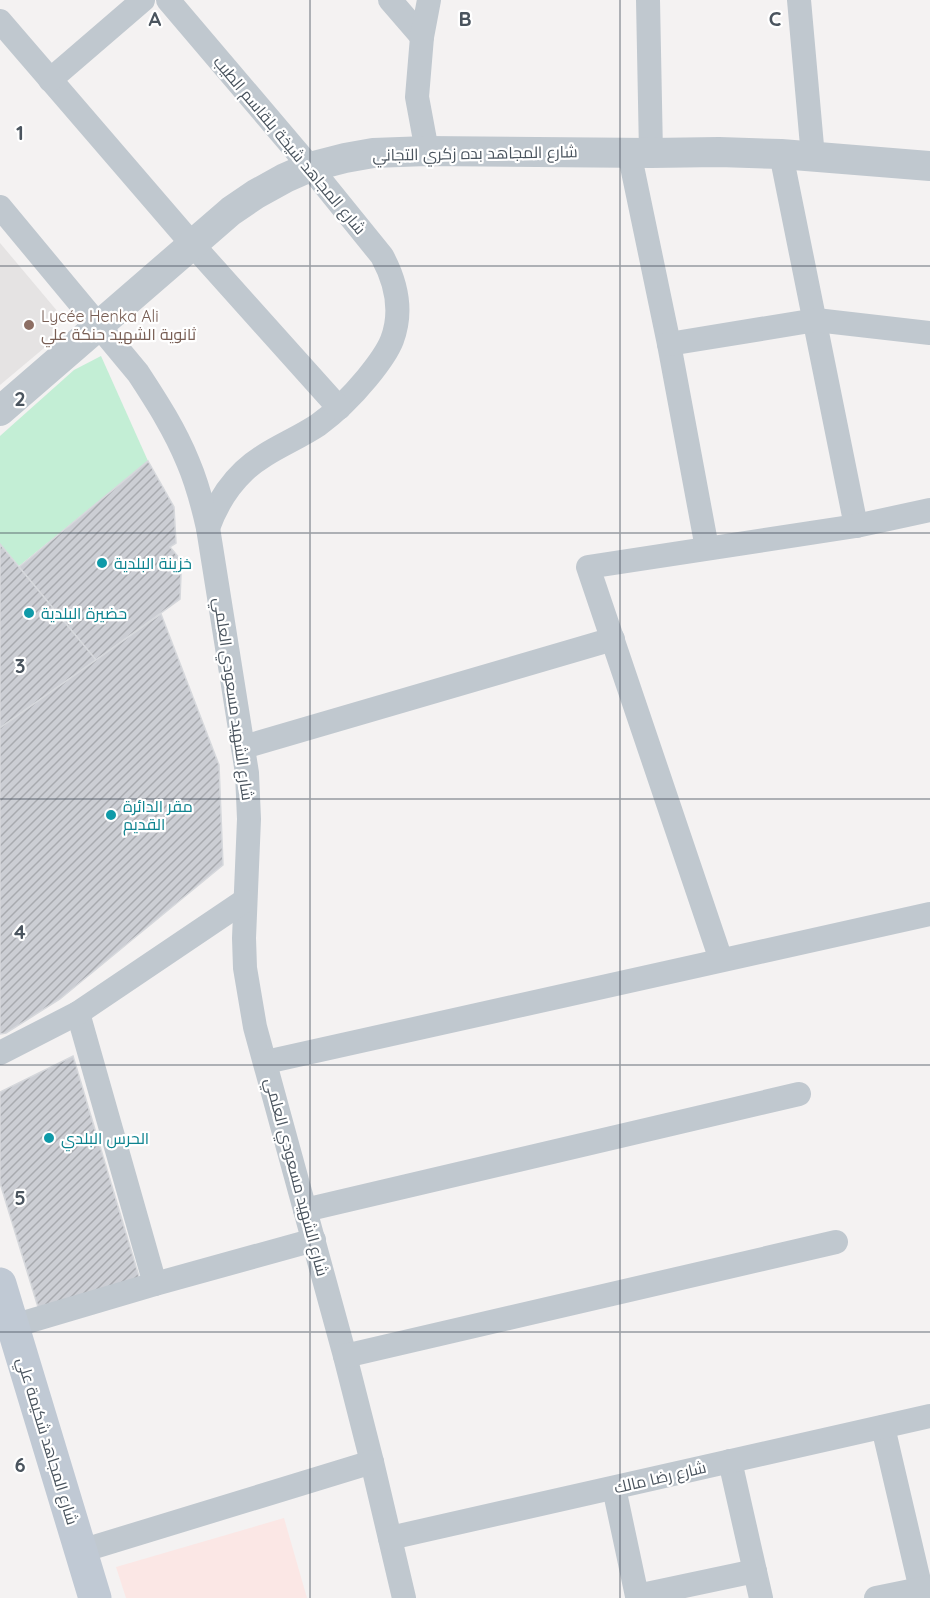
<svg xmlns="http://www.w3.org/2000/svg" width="930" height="1598" font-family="Quicksand,Cairo,sans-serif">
	<defs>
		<pattern id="building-hatch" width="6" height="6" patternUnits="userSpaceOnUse" patternTransform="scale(1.5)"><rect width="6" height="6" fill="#ccced4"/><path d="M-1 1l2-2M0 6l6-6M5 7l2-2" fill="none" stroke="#a8aaaf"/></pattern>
	</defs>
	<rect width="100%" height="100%" fill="#f4f2f2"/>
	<polygon fill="#e5e3e3" points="0,243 58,312 56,338 0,385"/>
	<polygon fill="#fbe7e5" points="284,1518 307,1598 126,1598 116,1567"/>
	<polygon fill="#c3eed5" points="101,356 148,461 19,566 0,544 0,436 74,370"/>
	<g fill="url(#building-hatch)" stroke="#d6d8dc" stroke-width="1.5">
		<polygon points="148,461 174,507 176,543 170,547 180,559 181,574 180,599 96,660 19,567"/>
		<polygon points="0,544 96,660 0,728"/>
		<polygon points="161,614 219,765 223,865 60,999 6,1033 0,1034 0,728"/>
		<polygon points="73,1056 140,1280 38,1307 0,1183 0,1092"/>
	</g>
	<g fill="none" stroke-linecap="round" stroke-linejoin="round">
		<g stroke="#c0c8cf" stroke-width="24">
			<path d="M168,0L310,167L382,256C396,282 403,311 392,340C387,353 376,367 367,378C353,395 336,412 318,425C294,441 265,451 244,471C227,487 216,506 208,528"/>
			<polyline points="390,0 422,37"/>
			<polyline points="648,0 651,153"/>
			<polyline points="799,0 813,157"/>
			<polyline points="0,21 192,244 339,408"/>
			<polyline points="50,80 143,0"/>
			<polyline points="427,151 417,97 422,37 429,0"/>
			<polyline points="629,152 669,344 707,548"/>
			<polyline points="781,154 856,526"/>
			<path d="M0,207L138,373C157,402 175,430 188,462C197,483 203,506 208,528L247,773L249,819L244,938L245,968L255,1027L345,1356L372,1462L404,1598"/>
			<polyline points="669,344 816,320 930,333"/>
			<polyline points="244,747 613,639"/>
			<polyline points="721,960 588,567 856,526 930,510"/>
			<polyline points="78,1013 155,1284"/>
			<polyline points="0,1053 78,1013 244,901"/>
			<polyline points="266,1062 930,914"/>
			<polyline points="305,1210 799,1094"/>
			<polyline points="13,1326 155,1284 314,1240"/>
			<polyline points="345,1356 836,1242"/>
			<polyline points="883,1427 923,1598"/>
			<polyline points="730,1461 761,1598"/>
			<polyline points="614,1488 637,1596 755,1571"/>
			<polyline points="390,1538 930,1416"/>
			<polyline points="81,1551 372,1462"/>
			<polyline points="876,1598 930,1587"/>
		</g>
		<polyline stroke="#c0c8cf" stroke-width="30" points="0,411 231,211 256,194 285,178 310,167 345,158 373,153 427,151 651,153 719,152 781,154 930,166"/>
		<polyline stroke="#c0c9d4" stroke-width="33" points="0,1284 95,1598"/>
	</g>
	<path fill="none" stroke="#4a545e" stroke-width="1.5" stroke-opacity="0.55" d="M310,0V1598M620,0V1598M0,266H930M0,533H930M0,799H930M0,1065H930M0,1332H930"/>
	<circle fill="#8d6e63" stroke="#fff" stroke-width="2" cx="29" cy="325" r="6"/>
	<g fill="#0f9aa8" stroke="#fff" stroke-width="2">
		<circle cx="102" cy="563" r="6"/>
		<circle cx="29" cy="613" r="6"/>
		<circle cx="111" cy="815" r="6"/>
		<circle cx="49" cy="1138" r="6"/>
	</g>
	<g text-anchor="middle" stroke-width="4.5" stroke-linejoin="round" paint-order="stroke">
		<g font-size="16" fill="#4a545e" stroke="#fff">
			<text transform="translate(290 145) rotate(50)" y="6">شارع المجاهد شيخة بلقاسم الطيب</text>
			<text transform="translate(475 153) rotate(-1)" y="6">شارع المجاهد بده زكري التجاني</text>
			<text transform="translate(234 699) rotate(82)" y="6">شارع الشهيد مسعودي العلمي</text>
			<text transform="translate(297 1177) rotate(75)" y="6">شارع الشهيد مسعودي العلمي</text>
			<text transform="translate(48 1441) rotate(73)" y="6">شارع المجاهد شكيمة علي</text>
			<text transform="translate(660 1477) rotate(-13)" y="6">شارع رضا مالك</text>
		</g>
		<g font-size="16" fill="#785e54" stroke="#fff" text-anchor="start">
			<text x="41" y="322">Lycée Henka Ali<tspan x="41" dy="18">ثانوية الشهيد حنكة علي</tspan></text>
		</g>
		<g font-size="16" fill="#0d838f" stroke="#fff" text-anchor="start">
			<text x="114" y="569">خزينة البلدية</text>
			<text x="41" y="619">حضيرة البلدية</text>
			<text x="123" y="812">مقر الدائرة<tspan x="123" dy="18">القديم</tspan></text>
			<text x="61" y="1144">الحرس البلدي</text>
		</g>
	</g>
	<g font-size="20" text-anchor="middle" font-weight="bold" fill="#4a545e" stroke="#fff" stroke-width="4.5" stroke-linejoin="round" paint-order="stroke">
		<text x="155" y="26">A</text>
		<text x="465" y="26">B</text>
		<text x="775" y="26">C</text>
		<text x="20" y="140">1</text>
		<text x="20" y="406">2</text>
		<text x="20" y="673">3</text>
		<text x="20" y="939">4</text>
		<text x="20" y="1205">5</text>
		<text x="20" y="1472">6</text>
	</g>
</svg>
